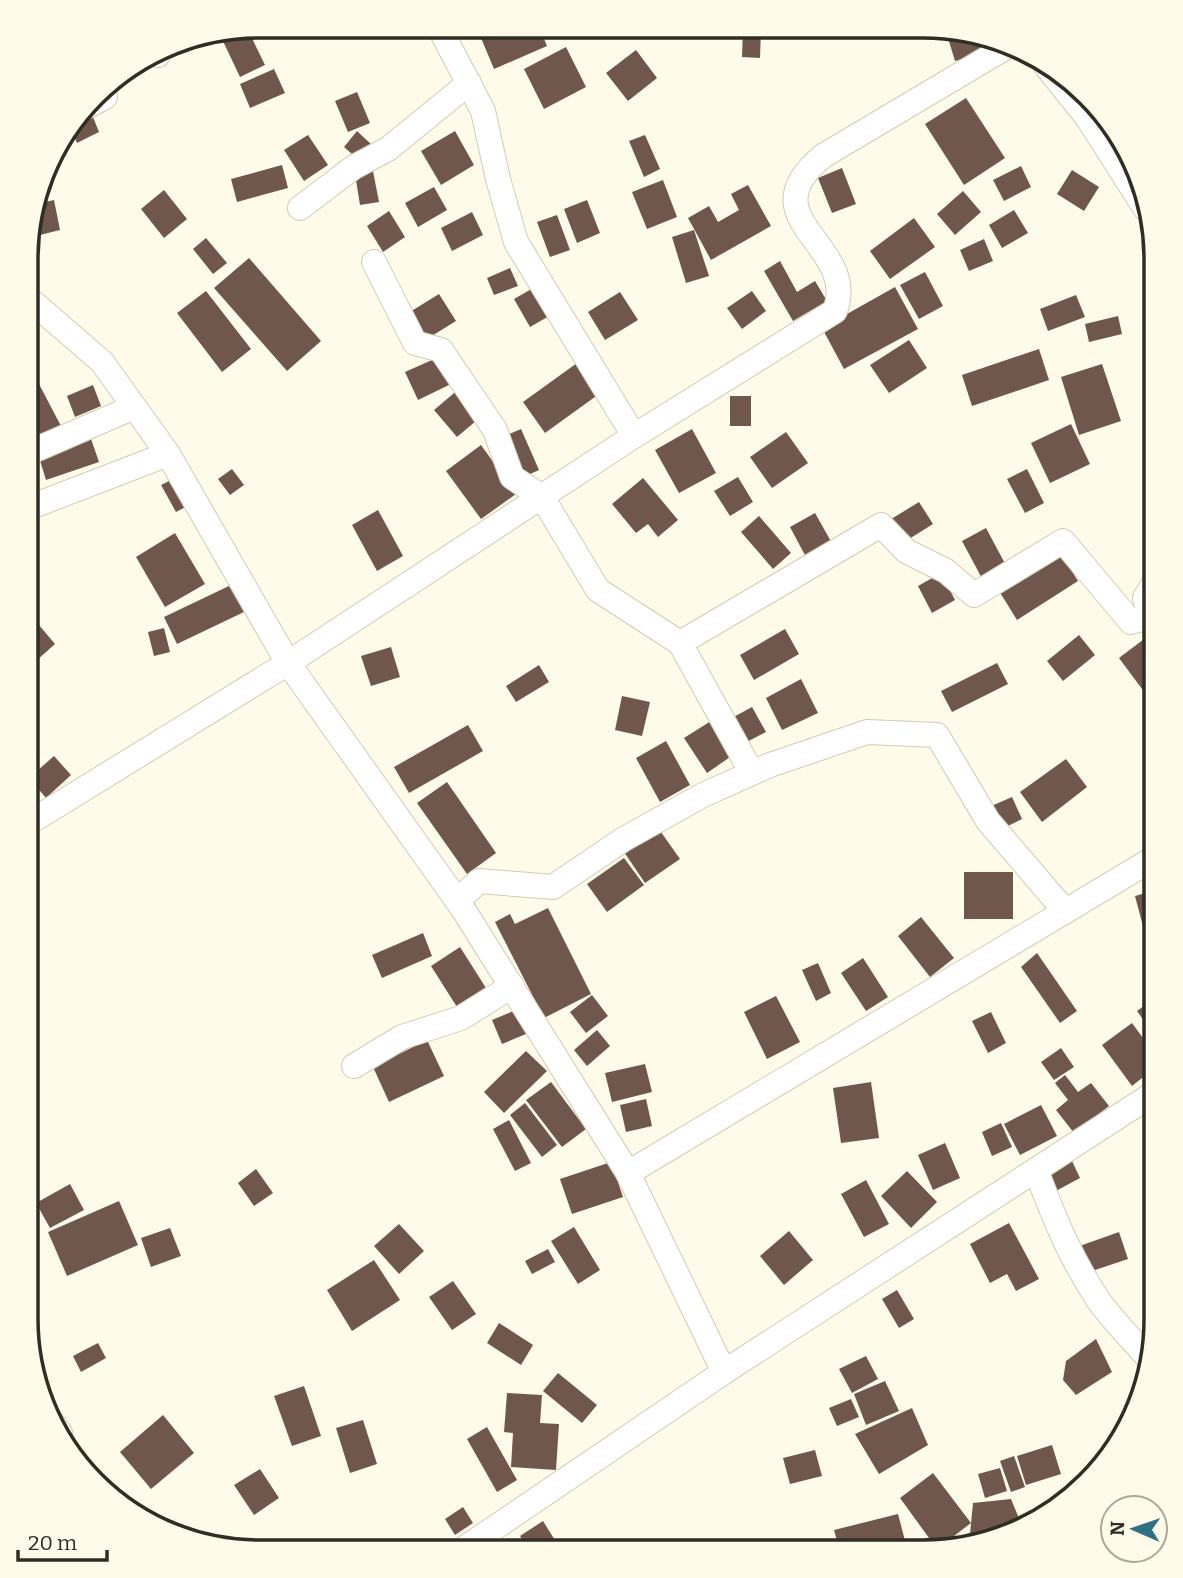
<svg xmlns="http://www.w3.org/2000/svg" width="1183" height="1578" font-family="Bitter,serif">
	<rect width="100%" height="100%" fill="#fffbeb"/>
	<g fill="#70574e">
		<polygon points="506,27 539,27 547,46 494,69 481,38"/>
		<polygon points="247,28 265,65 240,77 221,37"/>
		<polygon points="743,28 761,28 760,58 742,57"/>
		<polygon points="945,28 954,28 987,42 990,51 955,61"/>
		<polygon points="566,47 586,87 544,109 524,69"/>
		<polygon points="636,50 657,78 628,101 606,73"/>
		<polygon points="274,69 285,93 250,108 240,84"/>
		<polygon points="357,92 370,123 348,132 335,101"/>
		<polygon points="966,98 1005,158 964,185 925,124"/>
		<polygon points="91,112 99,132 77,143 70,127 79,117"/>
		<polygon points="357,131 373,146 360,161 344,147"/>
		<polygon points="455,131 474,165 441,185 421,151"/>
		<polygon points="308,135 328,165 304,181 284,150"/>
		<polygon points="645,135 660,169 644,177 629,141"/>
		<polygon points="282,165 288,188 237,202 231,179"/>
		<polygon points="1021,166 1031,187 1004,201 993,180"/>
		<polygon points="842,168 856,204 832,213 818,178"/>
		<polygon points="1072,170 1099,187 1084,211 1057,194"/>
		<polygon points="373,171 379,202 360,205 355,174"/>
		<polygon points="663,180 677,217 647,229 632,192"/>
		<polygon points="748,185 771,226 711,260 688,218 709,206 718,222 739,210 731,194"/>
		<polygon points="434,187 447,210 418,227 405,203"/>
		<polygon points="164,190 187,219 164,238 141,209"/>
		<polygon points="963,191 981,212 955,235 937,214"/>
		<polygon points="54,200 60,230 28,238 37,204"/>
		<polygon points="587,200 600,233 577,243 564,209"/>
		<polygon points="1014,210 1028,233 1002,248 989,225"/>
		<polygon points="389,211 405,237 383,252 367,226"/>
		<polygon points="472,212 483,235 452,251 441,228"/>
		<polygon points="557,215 570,250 550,257 537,222"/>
		<polygon points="914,218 935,247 890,279 870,251"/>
		<polygon points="694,230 709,276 686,283 672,237"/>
		<polygon points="206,238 227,263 213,274 193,249"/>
		<polygon points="984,239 993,261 969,271 960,250"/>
		<polygon points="249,258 321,341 287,371 214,288"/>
		<polygon points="780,261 797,292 815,281 827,301 793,321 764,271"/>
		<polygon points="510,268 518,286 494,295 487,278"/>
		<polygon points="925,272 943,306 919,319 900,285"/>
		<polygon points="535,287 551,315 530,327 514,299"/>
		<polygon points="895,287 918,329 844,369 822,328"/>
		<polygon points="206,291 251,349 222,372 177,313"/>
		<polygon points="752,291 766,311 742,329 727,308"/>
		<polygon points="620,292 638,320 605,340 588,312"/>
		<polygon points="439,294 456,321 422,342 405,315"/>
		<polygon points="1076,295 1085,317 1048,331 1040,309"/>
		<polygon points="1118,316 1122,334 1089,342 1085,324"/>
		<polygon points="909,340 927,368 889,393 870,365"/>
		<polygon points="1039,349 1049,380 972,406 962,375"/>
		<polygon points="441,356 453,383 418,400 405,372"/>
		<polygon points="577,363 599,394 545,433 523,402"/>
		<polygon points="1102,364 1121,421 1079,435 1061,377"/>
		<polygon points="39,384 62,428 28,444 28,390"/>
		<polygon points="93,385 101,406 75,417 67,396"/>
		<polygon points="460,388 483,415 457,437 434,410"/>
		<rect x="730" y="396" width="21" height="30"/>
		<polygon points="1071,424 1090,464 1050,483 1031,443"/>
		<polygon points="521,429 539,470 519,479 502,437"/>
		<polygon points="692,429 716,473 679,493 655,450"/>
		<polygon points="786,432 808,463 772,488 750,457"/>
		<polygon points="90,436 99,462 46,480 38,454"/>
		<polygon points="481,445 516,494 481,519 446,471"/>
		<polygon points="232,469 244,485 230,495 218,479"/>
		<polygon points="1027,469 1044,503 1025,513 1007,479"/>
		<polygon points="179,476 193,503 176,512 161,485"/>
		<polygon points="738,477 753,502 730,516 714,491"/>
		<polygon points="643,478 678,520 658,537 648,524 636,533 612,504"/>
		<polygon points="919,502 933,524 901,544 888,521"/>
		<polygon points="378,510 403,556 377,571 352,525"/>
		<polygon points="815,513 833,545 807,559 790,527"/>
		<polygon points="759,516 791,553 773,569 741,532"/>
		<polygon points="986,528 1009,571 985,584 962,541"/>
		<polygon points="175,533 205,584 165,607 136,557"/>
		<polygon points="1057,548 1078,581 1017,620 996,586"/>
		<polygon points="941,573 955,600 932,613 918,586"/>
		<polygon points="231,585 244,612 177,644 164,617"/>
		<polygon points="28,612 55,644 27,669"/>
		<polygon points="164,628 170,652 154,656 148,632"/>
		<polygon points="785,629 799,654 754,680 740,655"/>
		<polygon points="1152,633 1157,639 1157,684 1145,693 1119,658"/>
		<polygon points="1079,635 1095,655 1063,681 1047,661"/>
		<polygon points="391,647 400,677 371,686 361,656"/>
		<polygon points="997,663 1008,684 952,712 941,691"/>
		<polygon points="539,665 549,682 516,702 506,686"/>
		<polygon points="801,679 818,713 782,730 766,698"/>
		<polygon points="622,696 650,702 642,736 615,730"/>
		<polygon points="752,707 766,732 743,744 730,719"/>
		<polygon points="711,721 733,755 707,773 684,738"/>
		<polygon points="468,725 483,751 409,793 394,767"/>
		<polygon points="666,741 690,785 660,802 636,758"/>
		<polygon points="54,756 71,775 46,798 29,778"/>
		<polygon points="1066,759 1087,787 1042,822 1020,792"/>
		<polygon points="447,782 496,853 467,874 417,803"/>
		<polygon points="1012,797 1022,819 1000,830 989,807"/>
		<polygon points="656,825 680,859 645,883 622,849"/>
		<polygon points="624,858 644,885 607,912 587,884"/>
		<rect x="964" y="872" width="49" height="47"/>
		<polygon points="1156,890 1156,931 1145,934 1135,896"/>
		<polygon points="548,908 591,994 544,1018 495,922 510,914 515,924"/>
		<polygon points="921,917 954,958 930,977 898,936"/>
		<polygon points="423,933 432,956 382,978 372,955"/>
		<polygon points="460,947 486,988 457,1007 431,966"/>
		<polygon points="1037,953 1077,1011 1060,1023 1021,967"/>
		<polygon points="863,958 888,997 866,1011 841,973"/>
		<polygon points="818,963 831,993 816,1001 802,970"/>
		<polygon points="592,995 608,1016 586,1033 570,1012"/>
		<polygon points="776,996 800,1042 767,1059 744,1012"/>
		<polygon points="1156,997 1156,1038 1137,1011"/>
		<polygon points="523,1007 533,1031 502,1044 492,1020"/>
		<polygon points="991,1012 1006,1043 988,1053 972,1021"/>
		<polygon points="1132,1023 1156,1056 1156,1067 1132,1086 1102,1045"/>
		<polygon points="597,1030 610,1046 587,1066 574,1050"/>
		<polygon points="427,1040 444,1076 389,1102 373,1067"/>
		<polygon points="1061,1048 1074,1067 1054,1080 1041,1062"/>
		<polygon points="526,1051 547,1071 504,1113 484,1092"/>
		<polygon points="645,1064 652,1092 612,1102 605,1073"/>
		<polygon points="1065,1075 1078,1092 1091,1083 1109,1106 1074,1133 1056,1110 1068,1100 1055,1083"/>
		<polygon points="551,1082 586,1129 562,1147 526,1100"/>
		<polygon points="871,1082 879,1138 841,1143 833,1088"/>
		<polygon points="646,1099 652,1126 626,1132 620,1105"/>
		<polygon points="525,1103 557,1145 542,1157 510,1115"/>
		<polygon points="1041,1105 1057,1136 1020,1155 1004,1124"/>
		<polygon points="509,1120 531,1163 515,1171 493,1129"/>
		<polygon points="1001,1123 1012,1147 992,1156 982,1132"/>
		<polygon points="945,1143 960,1178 933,1190 918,1155"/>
		<polygon points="1072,1161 1080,1178 1054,1192 1045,1175"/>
		<polygon points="611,1162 623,1197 572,1214 560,1179"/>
		<polygon points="256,1169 273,1193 254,1206 238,1183"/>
		<polygon points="907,1171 937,1202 911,1228 881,1196"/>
		<polygon points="866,1180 889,1224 864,1237 841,1194"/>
		<polygon points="70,1184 84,1210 50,1228 36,1203"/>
		<polygon points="119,1201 138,1245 67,1276 48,1232"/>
		<polygon points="1009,1223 1039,1279 1016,1291 1007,1274 990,1283 970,1244"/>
		<polygon points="399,1224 424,1251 399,1274 374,1246"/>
		<polygon points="574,1227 600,1270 578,1284 551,1241"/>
		<polygon points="170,1228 181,1256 151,1267 141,1238"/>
		<polygon points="789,1231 813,1260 784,1285 760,1256"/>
		<polygon points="1119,1232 1128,1259 1083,1274 1074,1248"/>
		<polygon points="548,1249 555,1262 532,1274 525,1261"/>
		<polygon points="374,1260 400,1300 352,1331 327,1290"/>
		<polygon points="453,1281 476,1314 452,1330 429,1297"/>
		<polygon points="897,1290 914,1319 899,1328 882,1299"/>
		<polygon points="499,1323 533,1345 521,1365 487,1343"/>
		<polygon points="1096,1339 1112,1372 1076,1395 1063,1380 1066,1361"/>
		<polygon points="98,1343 106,1358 81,1372 73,1356"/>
		<polygon points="866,1356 878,1379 852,1393 839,1369"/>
		<polygon points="558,1373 597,1405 582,1423 543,1391"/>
		<polygon points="885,1381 899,1411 866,1425 854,1394"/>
		<polygon points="304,1386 321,1436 292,1446 274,1396"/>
		<polygon points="507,1393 542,1395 540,1423 559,1424 556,1470 511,1467 513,1433 504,1432"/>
		<polygon points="851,1399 859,1417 837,1426 829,1408"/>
		<polygon points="912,1408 928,1445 879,1474 855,1434"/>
		<polygon points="163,1415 194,1453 151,1489 120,1452"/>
		<polygon points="363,1420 377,1464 350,1473 336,1428"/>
		<polygon points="487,1427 517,1480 497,1492 467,1439"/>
		<polygon points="1052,1445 1061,1474 1026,1485 1017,1456"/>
		<polygon points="815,1450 822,1476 790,1484 783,1458"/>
		<polygon points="1014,1456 1025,1487 1011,1492 1000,1461"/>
		<polygon points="1000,1468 1007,1491 985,1498 978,1474"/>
		<polygon points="260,1469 279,1498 254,1515 234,1485"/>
		<polygon points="933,1473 971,1523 937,1549 900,1498"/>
		<polygon points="1011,1499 1023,1528 977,1539 970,1534 973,1503"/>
		<polygon points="463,1507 473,1523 455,1535 445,1519"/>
		<polygon points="898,1514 908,1552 840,1552 834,1530"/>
		<polygon points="543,1521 561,1550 559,1551 529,1551 520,1536"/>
	</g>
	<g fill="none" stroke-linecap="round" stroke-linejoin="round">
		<defs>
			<g id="street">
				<polyline points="439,27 483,111 498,179 516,242 634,436"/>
				<polyline points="157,54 158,55"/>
				<polyline points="1046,66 1087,117 1145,208"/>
				<polyline points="88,106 105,97"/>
				<polyline points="300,208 354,167 388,149 469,83"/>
				<polyline points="374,262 415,343 441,350 495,430 512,477 542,497 598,590 680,643 752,773"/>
				<polyline points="28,298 102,362 168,454 288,663 463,909 628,1173 724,1372 1156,1092"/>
				<polyline points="28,453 134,407"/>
				<polyline points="28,508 168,454"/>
				<polyline points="1157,626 1150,617 1145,598 1157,578"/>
				<polyline points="680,643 881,525 906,551 946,571 974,595 1063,541 1131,622 1150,617"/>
				<path d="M27,824L288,663L634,436L835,311C860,244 745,220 823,156L1003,49"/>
				<polyline points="458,900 479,881 553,887 624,839 703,795 770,765 867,732 937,735 988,821 1065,911"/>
				<polyline points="354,1066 402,1037 461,1018 512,986"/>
				<path d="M1036,1170C1053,1215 1071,1260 1099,1301C1113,1321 1132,1339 1148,1358"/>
				<polyline points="628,1173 1156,857"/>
				<polyline points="50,1420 60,1433"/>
				<polyline points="462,1550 724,1372"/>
			</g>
		</defs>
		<use href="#street" stroke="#d3ccb2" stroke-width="26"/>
		<use href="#street" stroke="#fff" stroke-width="24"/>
	</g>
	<path d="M0 0H1183V1578H0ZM259 38H923A221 221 0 0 1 1144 259V1319A221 221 0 0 1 923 1540H259A221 221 0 0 1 38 1319V259A221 221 0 0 1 259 38Z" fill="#fffbeb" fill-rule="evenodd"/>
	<path fill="none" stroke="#302e23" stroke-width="3.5" d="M259 38H923A221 221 0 0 1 1144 259V1319A221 221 0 0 1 923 1540H259A221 221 0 0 1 38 1319V259A221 221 0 0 1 259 38Z"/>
	<g transform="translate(1134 1529) rotate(272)"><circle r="33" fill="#fffbeb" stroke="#aca99b" stroke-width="2"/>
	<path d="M0-5L12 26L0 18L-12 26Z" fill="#307084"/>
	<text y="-10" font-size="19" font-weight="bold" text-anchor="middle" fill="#302e23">N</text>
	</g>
	<path d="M18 1550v10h89v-10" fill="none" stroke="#302e23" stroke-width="3.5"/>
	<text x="28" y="1550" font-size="21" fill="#302e23" stroke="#fffbeb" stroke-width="5" paint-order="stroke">20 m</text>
</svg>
